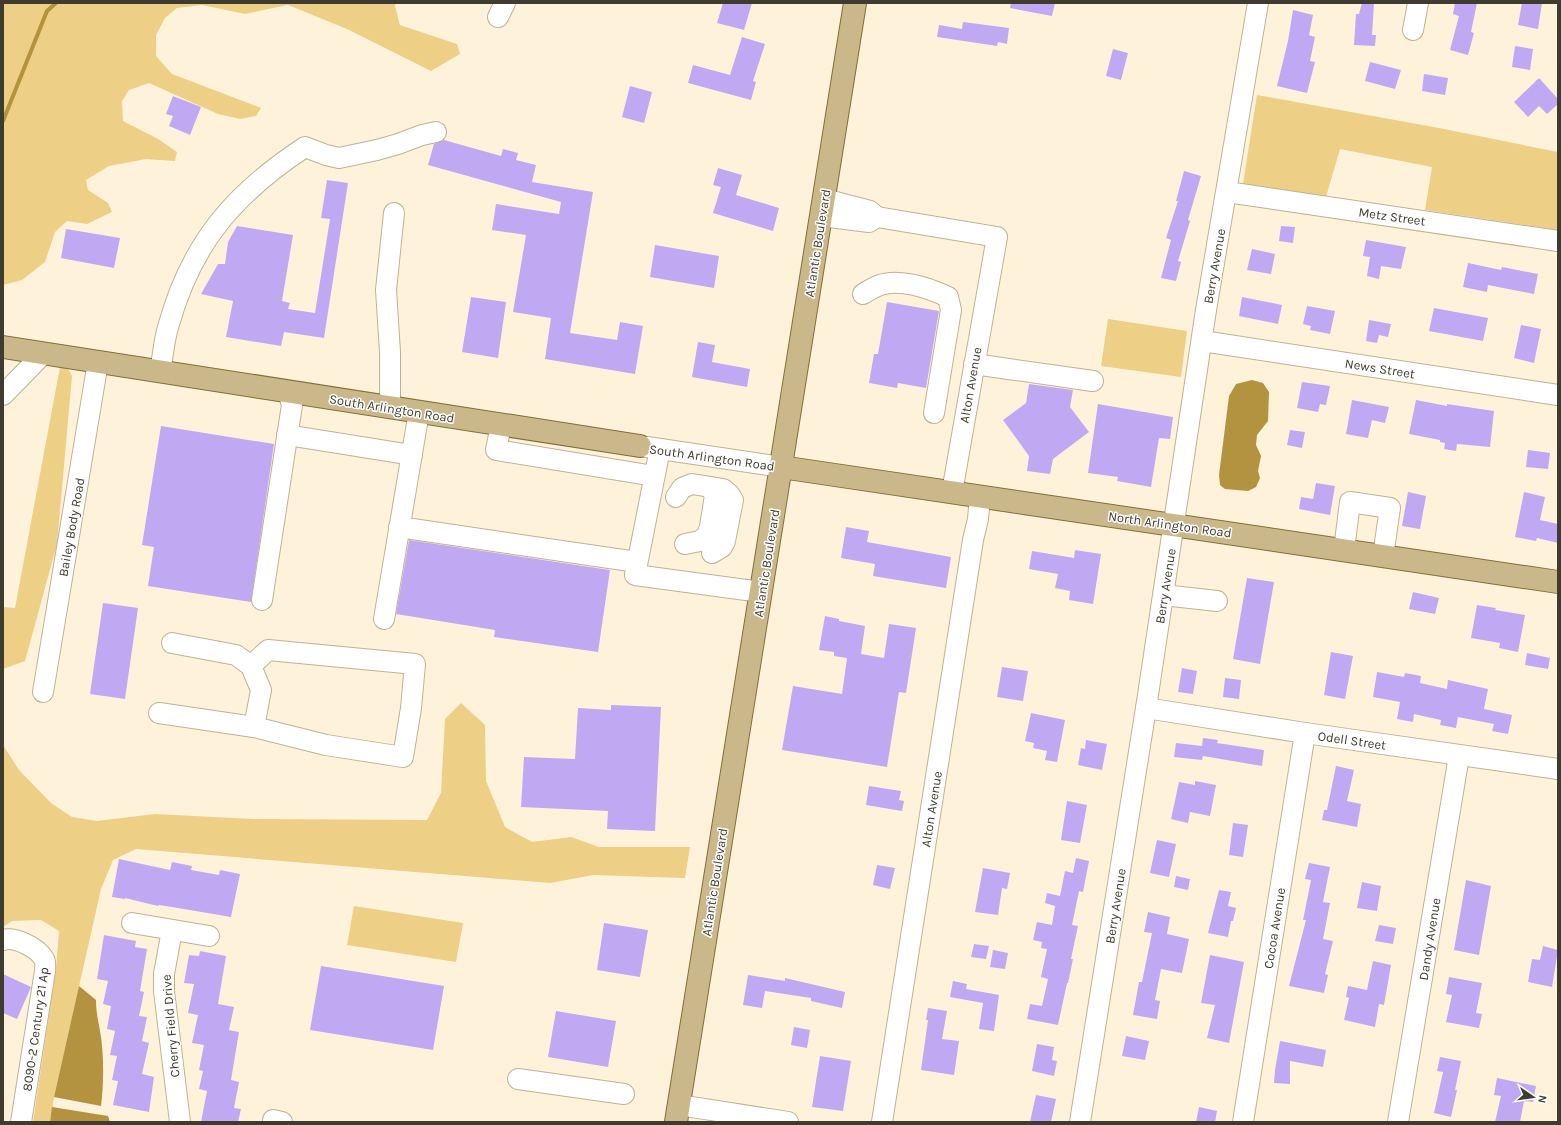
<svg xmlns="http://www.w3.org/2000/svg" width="1561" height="1125" font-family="Karla,sans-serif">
	<rect width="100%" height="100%" fill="#fef3da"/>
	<g fill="#edcf85">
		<polygon points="3,3 396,3 395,6 400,25 457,44 460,54 431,71 347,29 288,5 245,14 202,5 177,8 165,18 156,35 156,56 172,74 261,108 256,116 240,119 218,114 149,83 129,90 122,101 123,121 158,139 177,152 175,161 146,159 109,166 86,180 88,190 108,203 112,212 87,224 67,221 55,232 45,262 22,280 3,285"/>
		<polygon points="1257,95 1439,128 1558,152 1558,230 1425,210 1432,167 1340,149 1326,197 1243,184"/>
		<polygon points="1108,319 1187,331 1181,377 1101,366"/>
		<polygon points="60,367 68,369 72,376 57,544 25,661 3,669 3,607 15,608"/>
		<polygon points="461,703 485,725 486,781 505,827 532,842 571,837 599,847 690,847 685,878 593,875 550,883 136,849 113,860 101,889 54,1097 50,1122 33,1122 56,969 59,931 41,920 12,921 3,927 3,745 19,770 51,803 72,817 97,821 155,814 254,819 427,820 441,793 445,719"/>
		<polygon points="354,906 463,923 456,962 347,945"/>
	</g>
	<g fill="#b39340">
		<polygon points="1252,380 1263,383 1269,392 1268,421 1257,435 1256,445 1261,456 1258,471 1260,478 1256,487 1248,491 1225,489 1220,485 1219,475 1229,396 1236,384"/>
		<path d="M79,986L96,1000C96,1011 98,1020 100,1031C104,1052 104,1084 101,1106L54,1097Z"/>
		<polygon points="52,1107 108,1116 110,1122 50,1122"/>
	</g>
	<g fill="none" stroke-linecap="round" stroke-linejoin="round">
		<polyline stroke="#b39340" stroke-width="4" points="3,121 47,11 56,3"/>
	</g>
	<g fill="#c1a8f3">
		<polygon points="723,3 752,3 744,30 717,23"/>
		<polygon points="1011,3 1055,3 1052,16 1010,8"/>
		<polygon points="1362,3 1374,3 1372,35 1376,35 1375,46 1354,45 1356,14 1359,14"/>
		<polygon points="1455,3 1477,3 1471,32 1474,33 1468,55 1450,50 1459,16 1453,14"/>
		<polygon points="1522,3 1542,3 1538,29 1518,25"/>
		<polygon points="1293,10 1313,15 1309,35 1315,37 1310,61 1315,62 1307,93 1277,86 1288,41"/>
		<polygon points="963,22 1009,28 1007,44 998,42 997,46 937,37 939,25 962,29"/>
		<polygon points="742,37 765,44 753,81 756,82 751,100 688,83 693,65 730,75"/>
		<polygon points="1515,46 1533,49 1530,70 1512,67"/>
		<polygon points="1113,49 1128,53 1121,80 1106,76"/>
		<polygon points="1370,62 1401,70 1395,89 1365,81"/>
		<polygon points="1424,74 1448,78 1445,95 1422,91"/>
		<polygon points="1539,78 1558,99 1558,104 1547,114 1539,106 1528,117 1514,102"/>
		<polygon points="630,86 652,92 644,123 622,117"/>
		<polygon points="173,96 201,107 190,135 169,126 173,116 166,114"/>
		<polygon points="444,140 501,156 503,149 518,153 516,160 536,165 532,182 593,192 570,333 617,340 620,322 643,326 635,374 545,359 551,318 513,312 526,235 492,230 496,204 559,214 561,202 428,165 434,144"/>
		<polygon points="718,168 742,175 736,195 779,208 773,231 713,213 721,187 713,185"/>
		<polygon points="1184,171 1201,176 1188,220 1190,221 1178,261 1181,262 1176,281 1161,278 1171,240 1166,238 1178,201 1176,201"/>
		<polygon points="327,180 348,183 324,338 284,332 281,346 226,337 233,301 201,294 218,264 225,264 228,242 237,226 293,235 282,301 290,303 288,309 315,313 330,219 321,218"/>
		<polygon points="1281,226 1295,227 1293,243 1279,241"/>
		<polygon points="66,229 120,238 114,268 61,258"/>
		<polygon points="1366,240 1406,247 1401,269 1381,266 1379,279 1367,276 1370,257 1363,256"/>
		<polygon points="655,245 719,256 714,288 650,277"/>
		<polygon points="1252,249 1275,254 1271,274 1247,270"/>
		<polygon points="1468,263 1501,270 1502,267 1538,274 1534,294 1488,285 1487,292 1463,287"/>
		<polygon points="471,297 506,302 498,358 462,352"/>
		<polygon points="1242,297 1282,305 1278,324 1239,316"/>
		<polygon points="887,302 939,311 926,388 898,383 897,388 869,383 874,354 878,354"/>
		<polygon points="1307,306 1335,311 1330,334 1310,330 1311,326 1303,324"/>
		<polygon points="1434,308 1488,318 1483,341 1429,331"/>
		<polygon points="1369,320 1391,324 1388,337 1379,335 1377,343 1366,341"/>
		<polygon points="1521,325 1541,329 1534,363 1514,358"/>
		<polygon points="698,342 715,345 712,362 750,369 747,387 692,377"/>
		<polygon points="1302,382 1330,386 1326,405 1320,404 1318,412 1297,408"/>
		<polygon points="1029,384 1073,390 1070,407 1089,432 1053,459 1050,474 1027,471 1029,456 1003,420 1026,403"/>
		<polygon points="1352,400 1389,407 1385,423 1372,420 1368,438 1346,434"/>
		<polygon points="1416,400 1447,406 1447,404 1494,411 1490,447 1457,444 1456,451 1444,449 1445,443 1440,442 1440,440 1409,434"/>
		<polygon points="1098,404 1173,417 1170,439 1159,438 1151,487 1117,481 1118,477 1088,473"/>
		<polygon points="161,426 274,444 251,602 148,586 154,547 142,545"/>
		<polygon points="1290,430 1305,432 1302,448 1287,445"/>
		<polygon points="1528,450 1550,453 1548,469 1526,467"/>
		<polygon points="1316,483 1335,486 1330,515 1299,509 1301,497 1313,499"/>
		<polygon points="1408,492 1426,496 1420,529 1402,526"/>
		<polygon points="1524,492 1545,497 1540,520 1558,524 1558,543 1537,538 1536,541 1515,537"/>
		<polygon points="846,527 869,531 867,542 951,557 946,588 873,576 875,564 841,558"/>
		<polygon points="409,540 610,570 598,652 494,637 495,630 396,614"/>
		<polygon points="1075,550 1101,554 1093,604 1069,600 1070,591 1055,588 1058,574 1029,569 1032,551 1074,558"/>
		<polygon points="1247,578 1274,582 1260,664 1233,659"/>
		<polygon points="1413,592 1439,598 1435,614 1409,609"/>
		<polygon points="103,603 138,608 125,699 90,694"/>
		<polygon points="1477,605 1496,608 1495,610 1525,615 1518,652 1499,648 1500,643 1471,638"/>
		<polygon points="825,616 839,619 839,621 865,626 861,654 884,658 889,624 916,628 906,693 899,692 887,767 782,750 793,686 842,694 847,658 834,656 834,652 819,650"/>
		<polygon points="1331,652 1353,656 1345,699 1324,695"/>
		<polygon points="1527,653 1550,658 1548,669 1525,665"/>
		<polygon points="1002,667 1028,671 1023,701 997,697"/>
		<polygon points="1182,668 1197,671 1193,694 1178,692"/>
		<polygon points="1377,672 1404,677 1405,673 1421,676 1420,683 1447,689 1448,680 1488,689 1484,709 1512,715 1508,734 1492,731 1494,724 1458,717 1456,728 1440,725 1441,720 1414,714 1413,722 1397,719 1400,702 1373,697"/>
		<polygon points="1225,678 1241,680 1239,699 1223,697"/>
		<polygon points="611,705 661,707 655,831 607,829 608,811 521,807 524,757 575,759 578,708 611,710"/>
		<polygon points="1031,713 1065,720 1057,762 1045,760 1047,751 1033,748 1034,743 1025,741"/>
		<polygon points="1203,738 1218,740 1217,743 1264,750 1262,766 1203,756 1202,760 1174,757 1176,743 1202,746"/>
		<polygon points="1086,740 1107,744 1102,770 1078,765 1081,748 1085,749"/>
		<polygon points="1336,766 1354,770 1347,801 1361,804 1357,827 1322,820 1324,810 1327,810"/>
		<polygon points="1195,781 1216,785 1210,816 1190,812 1188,823 1171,819 1179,782 1195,785"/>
		<polygon points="869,786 901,791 899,800 904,801 902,811 866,805"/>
		<polygon points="1067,801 1087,805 1080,843 1061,840"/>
		<polygon points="1233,823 1248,825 1243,857 1229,855"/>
		<polygon points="1157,840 1176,844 1169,877 1150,873"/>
		<polygon points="1076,858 1089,861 1083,892 1079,891 1072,925 1078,926 1071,959 1073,959 1068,983 1067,983 1058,1025 1027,1019 1030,1004 1042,1006 1048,979 1041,977 1047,949 1041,948 1042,942 1033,940 1037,922 1052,925 1055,906 1045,903 1047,893 1060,896 1065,871 1073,873"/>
		<polygon points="119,859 170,870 172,862 192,866 191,870 219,875 220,870 240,874 231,917 178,908 159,905 158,906 125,898 125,899 112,897"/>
		<polygon points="1309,863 1330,867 1323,902 1330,903 1323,939 1333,941 1325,974 1328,975 1324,993 1289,986 1306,920 1303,920 1311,880 1305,879"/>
		<polygon points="877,865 895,868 890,889 873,885"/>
		<polygon points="983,868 1010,873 1007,889 1002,888 998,915 975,912"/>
		<polygon points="1176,876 1190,879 1188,890 1174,887"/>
		<polygon points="1466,880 1491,886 1479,955 1454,950"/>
		<polygon points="1362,882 1381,886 1377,911 1357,908"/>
		<polygon points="1219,890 1231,892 1228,906 1236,908 1233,921 1231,921 1228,937 1208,933"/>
		<polygon points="1148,912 1170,917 1167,934 1189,939 1182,973 1161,969 1155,1000 1160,1001 1157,1019 1133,1015 1139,982 1142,982 1152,933 1144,932"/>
		<polygon points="604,923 648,930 640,977 597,970"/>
		<polygon points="1379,925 1396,928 1393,944 1375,941"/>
		<polygon points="104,935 136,941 135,947 147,949 140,991 144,992 139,1016 147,1017 142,1041 149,1043 142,1074 154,1077 149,1112 113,1105 118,1081 112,1080 117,1056 110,1055 115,1031 107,1029 111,1006 103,1004 108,981 97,979"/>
		<polygon points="974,944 989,946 986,959 971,957"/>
		<polygon points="1543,946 1558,950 1552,987 1528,982 1532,959 1540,960"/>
		<polygon points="993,950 1008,953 1005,969 990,967"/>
		<polygon points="200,951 226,956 218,1004 234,1007 229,1030 239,1032 231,1080 239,1082 234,1108 241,1109 238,1122 201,1122 207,1091 199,1089 203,1071 199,1070 204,1045 192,1043 198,1015 188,1013 194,984 184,983 189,955 199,956"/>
		<polygon points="1210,955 1244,962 1229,1043 1207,1038 1215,1005 1201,1003"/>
		<polygon points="1373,961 1391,965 1384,1005 1379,1004 1375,1027 1344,1020 1349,998 1346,997 1348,986 1367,990"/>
		<polygon points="321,966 444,986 433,1050 310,1030"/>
		<polygon points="3,974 31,987 17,1019 3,1013"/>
		<polygon points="748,975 785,981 785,978 845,992 842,1008 811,1001 811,998 765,991 762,1008 743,1005"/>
		<polygon points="1449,977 1482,983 1476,1013 1482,1014 1479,1028 1446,1022 1452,995 1446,994"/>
		<polygon points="953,981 967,984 966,989 999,995 994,1031 979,1029 983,1003 950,997"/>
		<polygon points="928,1008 947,1011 942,1039 959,1041 954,1075 921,1070 928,1020 926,1020"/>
		<polygon points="556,1011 616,1021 608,1067 548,1057"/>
		<polygon points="794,1027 810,1030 807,1048 791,1045"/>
		<polygon points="1126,1036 1149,1041 1145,1060 1122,1056"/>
		<polygon points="1280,1041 1326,1050 1323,1067 1290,1061 1290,1084 1274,1083 1275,1070"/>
		<polygon points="1037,1044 1054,1047 1052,1060 1057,1061 1054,1076 1032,1071"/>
		<polygon points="820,1056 851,1061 843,1111 812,1107"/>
		<polygon points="1440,1057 1461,1061 1455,1090 1457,1090 1451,1117 1434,1113 1443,1072 1437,1071"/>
		<polygon points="1497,1078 1536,1086 1533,1102 1524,1101 1520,1122 1495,1122 1501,1096 1494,1095"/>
		<polygon points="1036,1095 1056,1099 1051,1122 1030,1122"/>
		<polygon points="1199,1107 1217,1111 1215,1122 1196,1122"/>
	</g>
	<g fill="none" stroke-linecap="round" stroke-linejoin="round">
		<defs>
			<g id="minor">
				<polyline points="498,17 505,3"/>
				<polyline points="1413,30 1418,3"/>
				<polyline points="1227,192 1558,241"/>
				<polyline points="821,216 869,222 877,217 870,211 824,199"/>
				<polyline points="877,217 997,237 952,492"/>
				<path d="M863,294C868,291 874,287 880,285C900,278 929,288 948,297L951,310L934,413"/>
				<polyline points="1202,341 1558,395"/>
				<polyline points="974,364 1093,381"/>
				<path d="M160,372C163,356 164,339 169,324C192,242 235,193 305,147L326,155L339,158L377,150L398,144L422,135L436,132"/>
				<polyline points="3,395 44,353"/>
				<polyline points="390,407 390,352 386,290 394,213"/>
				<polyline points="501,425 496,450 654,476"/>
				<polyline points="287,435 412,455"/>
				<polyline points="647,447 781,467"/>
				<polyline points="660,449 635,575 761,592"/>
				<polyline points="676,497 682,488 692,484 723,489 729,494 733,500 725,541 722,547 712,553"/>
				<polyline points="399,527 637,562"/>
				<polyline points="685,544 700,541 707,535 710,527 715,495 710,487"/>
				<polyline points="1344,550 1350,502 1390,508 1383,556"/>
				<polyline points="1163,595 1217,601"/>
				<polyline points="262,600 292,405 288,392"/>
				<polyline points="384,619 419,412"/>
				<polyline points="251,666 268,650 415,664 411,708 403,757 326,745 254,727"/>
				<polyline points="43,692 98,362"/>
				<polyline points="1146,708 1305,733 1558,769"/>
				<polyline points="159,713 254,727 261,690 251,666 236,655 172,643"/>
				<polyline points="132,923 209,936"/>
				<polyline points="172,930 164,974 164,991 180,1122"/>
				<path d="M3,940C15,936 38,948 44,959C46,962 45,967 45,971L21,1122"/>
				<polyline points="518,1079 624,1094"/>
				<polyline points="679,1105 788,1122"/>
				<polyline points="273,1122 273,1120 282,1122"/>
				<polyline points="882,1122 973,540 978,519 980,497"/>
				<polyline points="1080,1122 1146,708 1206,310 1258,3"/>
				<polyline points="1243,1122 1305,733"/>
				<polyline points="1398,1122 1459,756"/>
			</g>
			<g id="major">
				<polyline points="3,347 640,446"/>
				<polyline points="781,467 1558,582"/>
				<polyline points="676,1122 855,3"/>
			</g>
		</defs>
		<use href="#minor" stroke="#bfb294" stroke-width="22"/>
		<use href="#major" stroke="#826e38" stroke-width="24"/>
		<use href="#minor" stroke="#fff" stroke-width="20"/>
		<use href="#major" stroke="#cab88b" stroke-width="22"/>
	</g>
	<g text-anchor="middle" stroke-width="3" stroke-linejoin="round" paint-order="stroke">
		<g font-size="13" fill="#403b2f" stroke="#fff">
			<text transform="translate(1392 216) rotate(8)" y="5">Metz Street</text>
			<text transform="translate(817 243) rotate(-81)" y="5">Atlantic Boulevard</text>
			<text transform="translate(1214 266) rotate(-80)" y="5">Berry Avenue</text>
			<text transform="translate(1380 368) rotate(9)" y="5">News Street</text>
			<text transform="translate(970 385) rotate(-80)" y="5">Alton Avenue</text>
			<text transform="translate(392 408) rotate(9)" y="5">South Arlington Road</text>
			<text transform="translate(712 457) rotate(8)" y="5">South Arlington Road</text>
			<text transform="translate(1170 524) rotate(8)" y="5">North Arlington Road</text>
			<text transform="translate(71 527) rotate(-80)" y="5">Bailey Body Road</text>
			<text transform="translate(766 563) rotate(-81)" y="5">Atlantic Boulevard</text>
			<text transform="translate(1165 586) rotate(-81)" y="5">Berry Avenue</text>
			<text transform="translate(1352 740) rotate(8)" y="5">Odell Street</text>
			<text transform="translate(931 809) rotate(-81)" y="5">Alton Avenue</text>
			<text transform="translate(714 882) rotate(-81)" y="5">Atlantic Boulevard</text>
			<text transform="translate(1115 906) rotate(-81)" y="5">Berry Avenue</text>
			<text transform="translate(1274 928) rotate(-81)" y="5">Cocoa Avenue</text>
			<text transform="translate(1429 939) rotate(-81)" y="5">Dandy Avenue</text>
			<text transform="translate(170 1026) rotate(-95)" y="5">Cherry Field Drive</text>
			<text transform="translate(35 1029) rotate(-82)" y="5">8090-2 Century 21 Ap</text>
		</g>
	</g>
	<rect width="1561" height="1125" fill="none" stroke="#403b2f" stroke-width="8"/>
	<g transform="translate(1533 1097) rotate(103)" stroke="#ffffff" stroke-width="3" paint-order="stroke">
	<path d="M0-3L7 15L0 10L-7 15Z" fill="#403b2f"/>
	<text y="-6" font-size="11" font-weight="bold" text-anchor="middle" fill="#403b2f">N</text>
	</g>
</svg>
